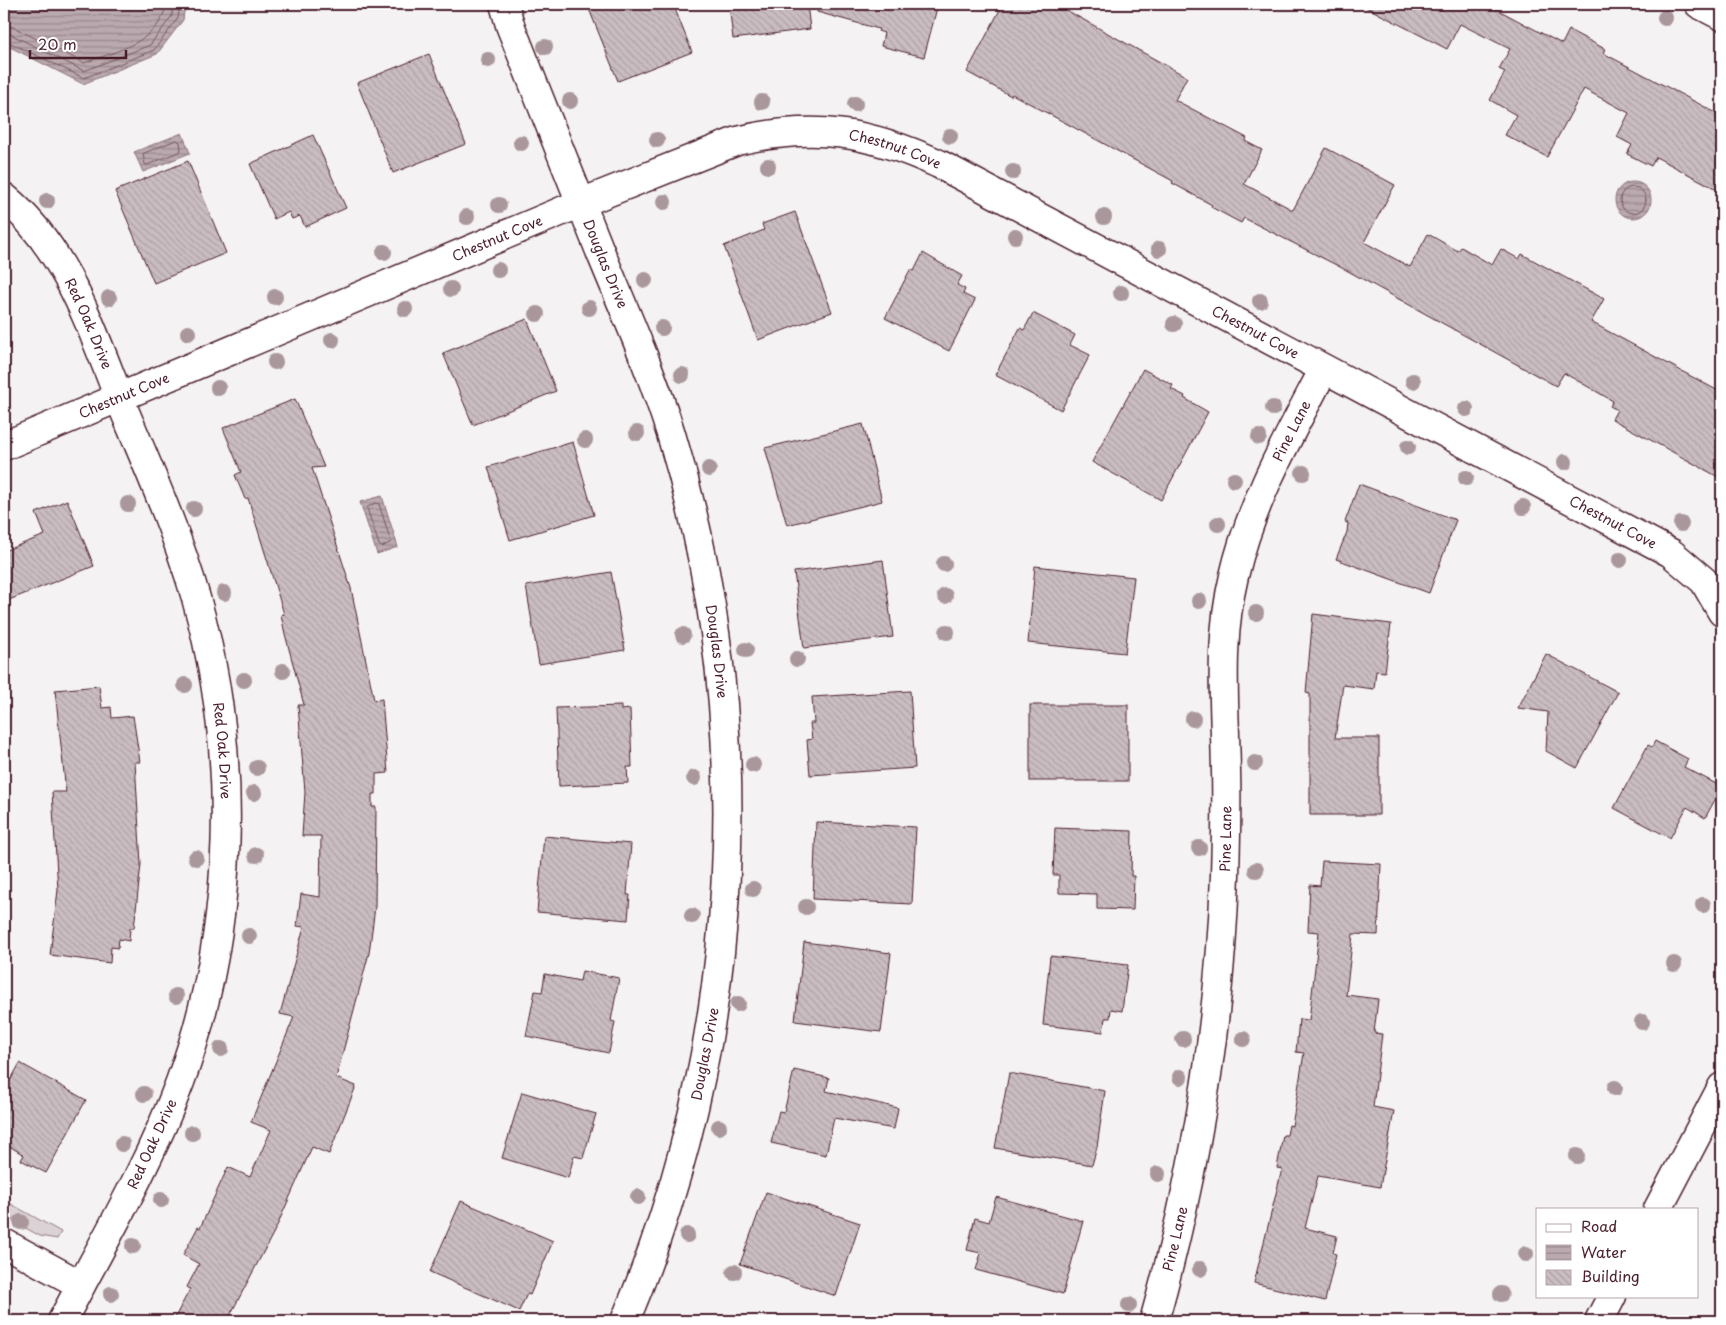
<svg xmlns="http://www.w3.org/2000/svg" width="1726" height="1325" font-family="'Playpen Sans',sans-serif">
	<defs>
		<pattern id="water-rules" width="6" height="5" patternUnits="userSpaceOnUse" patternTransform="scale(1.25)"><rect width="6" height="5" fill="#baa9ae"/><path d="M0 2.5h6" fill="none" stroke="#99898e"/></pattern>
		<pattern id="building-back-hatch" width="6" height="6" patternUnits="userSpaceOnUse" patternTransform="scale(1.25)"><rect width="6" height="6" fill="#cabdc1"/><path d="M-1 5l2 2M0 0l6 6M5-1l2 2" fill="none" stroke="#afa2a6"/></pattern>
	</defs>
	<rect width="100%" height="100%" fill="#f4f2f2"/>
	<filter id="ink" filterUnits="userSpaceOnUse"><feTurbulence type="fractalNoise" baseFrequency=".02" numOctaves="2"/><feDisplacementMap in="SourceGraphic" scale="10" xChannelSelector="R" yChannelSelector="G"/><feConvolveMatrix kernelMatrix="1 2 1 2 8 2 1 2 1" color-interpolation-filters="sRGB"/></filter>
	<g filter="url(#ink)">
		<polygon fill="#dbd2d5" stroke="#927880" points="4,1200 61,1232 57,1239 40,1236 4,1216"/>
		<g fill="url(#water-rules)" stroke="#8d727a">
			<polygon points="4,4 185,4 183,20 157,54 83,84 4,44"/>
			<polygon points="182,133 190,153 143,172 134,152"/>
			<circle cx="1633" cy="200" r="18"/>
			<polygon points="382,496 398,547 377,554 360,502"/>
		</g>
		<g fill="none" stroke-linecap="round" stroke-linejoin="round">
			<g stroke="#77565f" stroke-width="1">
				<path d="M4,26L13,27L84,63C114,52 162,41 166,4"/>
				<polyline points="4,33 10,34 84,71 150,45 172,16 173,4"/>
				<polyline points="4,40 84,78 154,50 178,18 180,4"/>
				<polygon points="177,140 180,142 181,151 147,165 145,164 143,154"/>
				<circle cx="1633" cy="200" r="13"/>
				<polygon points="376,503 379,504 391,542 382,547 379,545 367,508"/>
			</g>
		</g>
		<g fill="url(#building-back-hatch)" stroke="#4a1f2b">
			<polygon points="587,4 673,4 692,52 618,81"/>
			<polygon points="729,4 807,4 810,29 733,39"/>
			<polygon points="818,4 938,4 924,57 881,46 884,33 878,31 879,29 817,12"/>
			<polygon points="1003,4 1055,4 1187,77 1175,100 1247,138 1245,141 1262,150 1244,184 1293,210 1326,148 1395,185 1364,242 1410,267 1428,234 1458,251 1461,247 1492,265 1501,249 1519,259 1522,254 1604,299 1591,322 1722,393 1722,479 1612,419 1617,410 1610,406 1613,401 1564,373 1556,386 1348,271 1244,218 1241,223 1211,207 1212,205 1172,183 1173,181 1012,94 1011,96 967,72"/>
			<polygon points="1360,4 1487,4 1562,44 1569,30 1605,49 1603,53 1722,116 1722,192 1656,157 1651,166 1627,154 1632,145 1617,137 1629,113 1584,89 1547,157 1505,135 1516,115 1490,100 1505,72 1499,69 1510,49 1460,24 1447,49"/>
			<polygon points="429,54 466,144 393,173 357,83"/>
			<polygon points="313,135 346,208 305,227 300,216 292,219 289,212 274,219 250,164"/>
			<polygon points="188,161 226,253 154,283 115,191"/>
			<polygon points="795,212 832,312 758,340 724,246 764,230 762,224"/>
			<polygon points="923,253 962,276 957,285 965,289 963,294 975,300 949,351 885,318 910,270 914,271"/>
			<polygon points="1033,313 1075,335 1070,345 1090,355 1061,410 995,375 1020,328 1024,330"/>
			<polygon points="527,319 556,391 473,425 443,353"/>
			<polygon points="1143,369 1173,385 1171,389 1185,396 1184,398 1208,412 1161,500 1092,462"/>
			<polygon points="295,399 324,467 312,468 351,588 374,700 382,699 388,773 376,774 376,794 372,794 372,807 376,807 375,907 369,953 336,1078 356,1086 329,1154 312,1147 276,1228 227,1321 173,1321 190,1289 187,1287 199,1264 183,1255 198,1227 200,1228 228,1167 250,1177 271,1130 251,1122 294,1017 280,1014 304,927 297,926 301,894 320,897 321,836 302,836 305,792 298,705 304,705 285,634 281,615 284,614 248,498 245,499 235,475 241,472 223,428"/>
			<polygon points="863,424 882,501 787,525 765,448"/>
			<polygon points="573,442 594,515 510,540 488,467"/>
			<polygon points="1359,484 1456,520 1429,593 1336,559 1347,532 1348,523 1345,522"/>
			<polygon points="67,500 94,566 4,602 4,551 45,535 36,513"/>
			<polygon points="883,560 893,637 804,648 794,572"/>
			<polygon points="1035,566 1134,577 1125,653 1028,643"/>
			<polygon points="611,572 625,650 539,664 526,586"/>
			<polygon points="1313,614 1391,624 1385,672 1376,671 1374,689 1343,685 1335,738 1379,738 1379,815 1310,815 1310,694 1306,693"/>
			<polygon points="1546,654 1618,692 1577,768 1546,751 1548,712 1518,708"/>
			<polygon points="99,686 102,708 111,707 112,718 133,716 140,762 135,762 141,864 134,928 130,928 129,941 119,939 118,948 111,947 110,963 50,955 58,890 52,792 66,792 55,690"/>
			<polygon points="910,691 915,768 810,775 807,740 812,739 810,723 814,723 812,697"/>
			<rect x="1030" y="705" width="98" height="76"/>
			<polygon points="621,706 621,710 630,709 632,767 627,767 628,783 559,786 556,708"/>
			<polygon points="1655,741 1688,759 1684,767 1722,787 1705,818 1687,807 1670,838 1614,808 1648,745 1652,747"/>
			<polygon points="816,822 916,827 912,904 813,899"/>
			<polygon points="1055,828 1132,831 1131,876 1134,876 1133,910 1097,909 1097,894 1059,893 1059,875 1053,875"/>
			<polygon points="544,836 631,844 627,895 630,895 628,920 537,912"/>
			<polygon points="1322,861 1381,864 1378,935 1353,934 1346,995 1378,999 1374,1033 1382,1034 1373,1107 1394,1111 1380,1187 1318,1176 1305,1228 1337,1236 1333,1253 1336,1254 1325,1301 1254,1283 1282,1169 1277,1168 1283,1135 1287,1135 1289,1125 1292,1126 1304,1053 1296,1052 1299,1019 1309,1020 1319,932 1308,931 1310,885 1320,886"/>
			<polygon points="804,942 891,953 881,1032 795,1021"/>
			<polygon points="1050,956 1128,965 1122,1011 1111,1009 1110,1018 1105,1018 1103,1032 1043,1025"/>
			<polygon points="582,971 619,978 611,1021 615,1022 609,1053 526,1036 535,991 542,992 545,974 580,981"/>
			<polygon points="20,1063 86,1100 46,1173 21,1160 24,1155 4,1143 4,1092"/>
			<polygon points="794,1070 829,1078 826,1091 898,1108 894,1129 834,1118 826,1155 771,1143 779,1111 784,1112"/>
			<polygon points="1009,1073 1105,1091 1097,1147 1092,1165 995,1148"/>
			<polygon points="522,1092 596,1114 583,1158 574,1156 568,1178 502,1158"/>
			<polygon points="766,1192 860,1223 836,1296 740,1264"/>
			<polygon points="996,1197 1083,1221 1063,1294 976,1270 981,1253 967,1250 975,1218 989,1222"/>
			<polygon points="461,1201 553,1241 530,1295 527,1294 519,1311 430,1272"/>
		</g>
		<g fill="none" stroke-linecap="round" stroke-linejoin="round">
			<defs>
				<g id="minor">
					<path id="s1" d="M504,4L510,25C540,101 570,176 600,251C625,312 652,372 671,434C760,726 743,1040 625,1321"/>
					<polyline points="1699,4 1722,16"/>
					<path id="s2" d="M4,197C71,252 94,339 127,417C152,476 178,536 196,598C240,754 236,930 180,1082C149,1165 103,1243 62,1321"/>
					<path id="s3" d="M4,446L581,203L737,141C813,123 868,131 939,164L1671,553L1704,581L1722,612"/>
					<polyline points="1658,1209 1722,1087"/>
					<polyline points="4,1243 81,1285"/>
					<path id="s4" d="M1154,1321C1195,1176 1220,1026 1225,875C1226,841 1227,806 1226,772C1225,705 1218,642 1234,576C1251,502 1289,436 1324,369"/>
					<polyline points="1599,1321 1612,1296"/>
				</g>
			</defs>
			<use href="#minor" stroke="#4a1f2b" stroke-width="31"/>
			<use href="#minor" stroke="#fff" stroke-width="28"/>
		</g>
		<g fill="#aa979c">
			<circle cx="1665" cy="18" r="8"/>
			<circle cx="545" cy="47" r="8"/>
			<circle cx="488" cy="60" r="8"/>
			<circle cx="570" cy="101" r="8"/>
			<circle cx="762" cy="102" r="8"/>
			<circle cx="855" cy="104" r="8"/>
			<circle cx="950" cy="136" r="8"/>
			<circle cx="657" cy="140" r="8"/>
			<circle cx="521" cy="143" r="8"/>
			<circle cx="768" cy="166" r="8"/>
			<circle cx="1013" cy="172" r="8"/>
			<circle cx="47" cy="201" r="8"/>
			<circle cx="664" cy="202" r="8"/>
			<circle cx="499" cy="205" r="8"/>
			<circle cx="467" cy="217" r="8"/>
			<circle cx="1104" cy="217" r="8"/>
			<circle cx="1015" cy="236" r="8"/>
			<circle cx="1159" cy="249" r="8"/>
			<circle cx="384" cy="252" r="8"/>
			<circle cx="498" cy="270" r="8"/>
			<circle cx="645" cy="280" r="8"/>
			<circle cx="451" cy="289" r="8"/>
			<circle cx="1121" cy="293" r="8"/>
			<circle cx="275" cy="297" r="8"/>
			<circle cx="109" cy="298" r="8"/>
			<circle cx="1260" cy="301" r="8"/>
			<circle cx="589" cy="308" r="8"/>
			<circle cx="405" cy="309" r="8"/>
			<circle cx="537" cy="314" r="8"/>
			<circle cx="1174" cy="324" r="8"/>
			<circle cx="662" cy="328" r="8"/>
			<circle cx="188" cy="333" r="8"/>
			<circle cx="332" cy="340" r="8"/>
			<circle cx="275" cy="362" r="8"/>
			<circle cx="682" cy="375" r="8"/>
			<circle cx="1413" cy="381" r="8"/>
			<circle cx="218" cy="388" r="8"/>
			<circle cx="1273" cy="408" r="8"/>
			<circle cx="1466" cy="409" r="8"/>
			<circle cx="637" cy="433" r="8"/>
			<circle cx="1259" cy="437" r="8"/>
			<circle cx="585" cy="440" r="8"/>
			<circle cx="1408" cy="447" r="8"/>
			<circle cx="1565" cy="462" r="8"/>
			<circle cx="709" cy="469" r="8"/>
			<circle cx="1303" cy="473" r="8"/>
			<circle cx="1466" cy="478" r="8"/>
			<circle cx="1234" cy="480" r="8"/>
			<circle cx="128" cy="504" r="8"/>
			<circle cx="1523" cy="507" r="8"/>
			<circle cx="194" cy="509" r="8"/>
			<circle cx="1218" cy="524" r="8"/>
			<circle cx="1681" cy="524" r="8"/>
			<circle cx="1620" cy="560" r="8"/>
			<circle cx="944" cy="564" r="8"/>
			<circle cx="224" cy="593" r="8"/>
			<circle cx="945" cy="596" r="8"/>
			<circle cx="1199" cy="601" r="8"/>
			<circle cx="1256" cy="613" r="8"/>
			<circle cx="947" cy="632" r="8"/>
			<circle cx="683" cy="635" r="8"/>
			<circle cx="746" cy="650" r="8"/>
			<circle cx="797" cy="659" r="8"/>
			<circle cx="283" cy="671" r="8"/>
			<circle cx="244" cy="680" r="8"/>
			<circle cx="185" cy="685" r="8"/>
			<circle cx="1193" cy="719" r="8"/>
			<circle cx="1255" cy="763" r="8"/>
			<circle cx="753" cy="765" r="8"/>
			<circle cx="257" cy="768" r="8"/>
			<circle cx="694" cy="778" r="8"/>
			<circle cx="254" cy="793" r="8"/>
			<circle cx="1199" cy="848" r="8"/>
			<circle cx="256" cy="855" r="8"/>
			<circle cx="196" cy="858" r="8"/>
			<circle cx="1256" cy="870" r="8"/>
			<circle cx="753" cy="889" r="8"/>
			<circle cx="1703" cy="905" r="8"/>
			<circle cx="806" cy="907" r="8"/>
			<circle cx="692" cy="916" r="8"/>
			<circle cx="249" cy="936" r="8"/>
			<circle cx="1674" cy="964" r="8"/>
			<circle cx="176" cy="996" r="8"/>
			<circle cx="738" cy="1004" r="8"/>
			<circle cx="1642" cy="1022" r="8"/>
			<circle cx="1183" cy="1039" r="8"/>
			<circle cx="1243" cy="1039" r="8"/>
			<circle cx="221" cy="1049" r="8"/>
			<circle cx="1180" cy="1077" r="8"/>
			<circle cx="1615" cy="1088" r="8"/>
			<circle cx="144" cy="1094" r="8"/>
			<circle cx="719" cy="1127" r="8"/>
			<circle cx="192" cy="1133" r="8"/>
			<circle cx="122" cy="1144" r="8"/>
			<circle cx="1577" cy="1156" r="8"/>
			<circle cx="1158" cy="1174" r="8"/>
			<circle cx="638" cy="1197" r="8"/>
			<circle cx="161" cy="1200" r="8"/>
			<circle cx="21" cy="1222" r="8"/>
			<circle cx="687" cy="1235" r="8"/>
			<circle cx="133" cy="1246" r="8"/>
			<circle cx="1526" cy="1254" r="8"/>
			<circle cx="1200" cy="1269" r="8"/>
			<circle cx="734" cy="1272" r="8"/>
			<circle cx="111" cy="1294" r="8"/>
			<circle cx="1501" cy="1294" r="8"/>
			<circle cx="1129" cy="1305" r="8"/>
		</g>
	</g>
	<g text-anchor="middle" stroke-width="4.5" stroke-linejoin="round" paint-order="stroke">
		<g font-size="14" fill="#4a1f2b" stroke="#fff">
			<text dy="5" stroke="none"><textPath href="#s3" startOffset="955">Chestnut Cove</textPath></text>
			<text dy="5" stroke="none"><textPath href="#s3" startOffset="535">Chestnut Cove</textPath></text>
			<text dy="5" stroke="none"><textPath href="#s1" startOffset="279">Douglas Drive</textPath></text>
			<text dy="5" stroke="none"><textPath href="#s2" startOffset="154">Red Oak Drive</textPath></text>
			<text dy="5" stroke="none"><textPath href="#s3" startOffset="1360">Chestnut Cove</textPath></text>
			<text dy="5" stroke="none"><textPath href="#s3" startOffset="130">Chestnut Cove</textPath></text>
			<text dy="5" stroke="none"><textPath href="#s4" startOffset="909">Pine Lane</textPath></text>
			<text dy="5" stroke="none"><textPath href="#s3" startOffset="1765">Chestnut Cove</textPath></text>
			<text dy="5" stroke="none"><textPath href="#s1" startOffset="684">Douglas Drive</textPath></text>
			<text dy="5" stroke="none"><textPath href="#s2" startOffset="604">Red Oak Drive</textPath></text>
			<text dy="5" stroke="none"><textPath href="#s4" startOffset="489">Pine Lane</textPath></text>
			<text transform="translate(705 1054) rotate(-79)" y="5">Douglas Drive</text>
			<text transform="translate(152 1144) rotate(-65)" y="5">Red Oak Drive</text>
			<text dy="5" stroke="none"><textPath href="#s4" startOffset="85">Pine Lane</textPath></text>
		</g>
	</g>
	<rect width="1726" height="1325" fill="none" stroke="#fff" stroke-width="20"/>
	<rect x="10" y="10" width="1706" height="1305" fill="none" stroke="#4a1f2b" stroke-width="2" filter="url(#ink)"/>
	<rect x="1536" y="1208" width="162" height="90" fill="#ffffff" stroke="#b7a5aa"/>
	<rect x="1546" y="1224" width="25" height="8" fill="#ffffff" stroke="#b7a5aa"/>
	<text x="1581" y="1232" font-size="15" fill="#4a1f2b">Road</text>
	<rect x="1546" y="1245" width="25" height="15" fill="url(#water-rules)" stroke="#b7a5aa"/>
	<text x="1581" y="1258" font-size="15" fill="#4a1f2b">Water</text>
	<rect x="1546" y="1270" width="25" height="15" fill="url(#building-back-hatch)" stroke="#b7a5aa"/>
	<text x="1581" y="1282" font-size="15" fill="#4a1f2b">Building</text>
	<path d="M30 50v8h96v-8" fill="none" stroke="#4a1f2b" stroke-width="2.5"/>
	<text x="38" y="50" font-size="15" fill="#4a1f2b" stroke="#ffffff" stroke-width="4" paint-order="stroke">20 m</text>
</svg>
